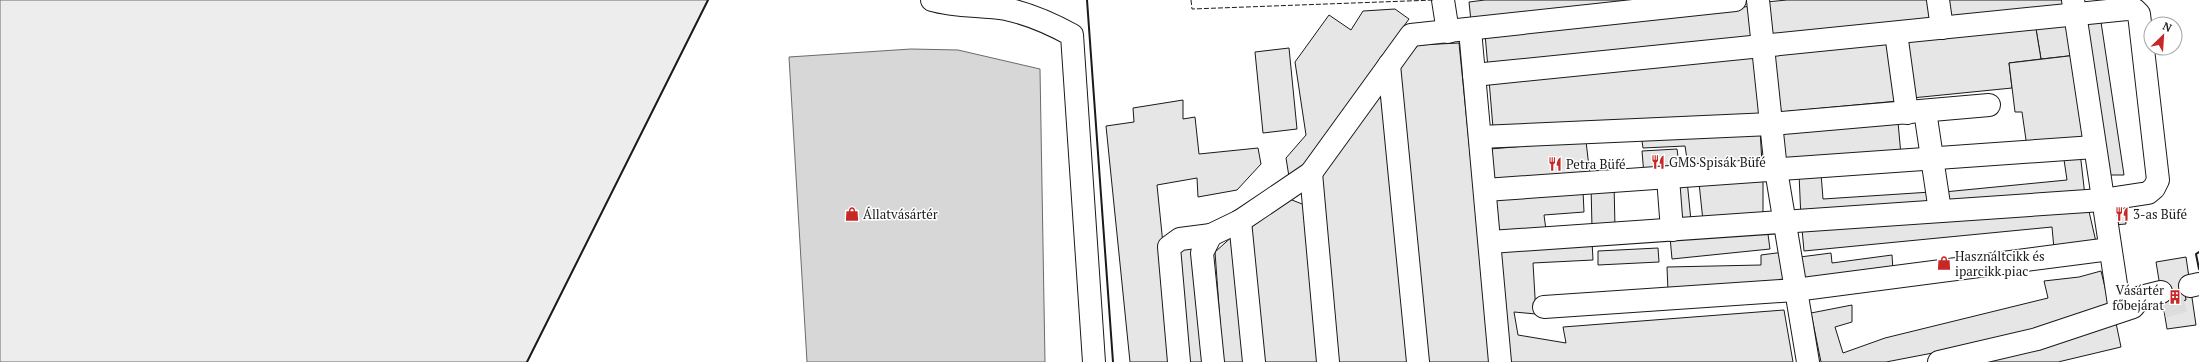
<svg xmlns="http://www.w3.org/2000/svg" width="2199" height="362" font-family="'PT Serif',serif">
	<rect width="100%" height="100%" fill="#fff"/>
	<polygon fill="#ededed" stroke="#6a6a6a" points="0,0 708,0 527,362 0,362"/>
	<polygon fill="#d7d7d7" stroke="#6a6a6a" points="911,49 958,50 1040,69 1045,362 807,362 789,57"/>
	<g fill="#e6e6e6" stroke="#1a1a1a">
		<polygon points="1485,0 1653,0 1471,21 1469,2"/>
		<polygon points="1787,0 1931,0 1936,24 1772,40 1766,2"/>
		<polygon points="1943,0 2065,0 2066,7 1946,23"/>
		<polygon points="1753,6 1758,37 1488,68 1485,34"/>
		<polygon points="1395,9 1409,19 1290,183 1286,158 1306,135 1295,62 1329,15 1351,30 1363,11"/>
		<polygon points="2068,19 2077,55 2041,59 2035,23"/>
		<polygon points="2101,22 2124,175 2105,175 2082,24"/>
		<polygon points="2035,23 2041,59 2009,63 2012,88 1912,98 1903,40"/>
		<polygon points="1888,41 1898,101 1781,112 1773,50"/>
		<polygon points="1459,43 1491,362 1425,362 1398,70 1418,45"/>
		<polygon points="1289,48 1297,129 1263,133 1255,52"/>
		<polygon points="1757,53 1762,115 1493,128 1489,80"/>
		<polygon points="2077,55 2086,134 2079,142 2027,147 2022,112 2015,112 2009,63"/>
		<polygon points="1373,96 1385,99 1410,362 1336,362 1318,176"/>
		<polygon points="1183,100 1183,119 1195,117 1199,154 1258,148 1261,164 1237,190 1198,197 1197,178 1157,185 1175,362 1130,362 1106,126 1134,122 1133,108"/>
		<polygon points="1898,122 1901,155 1781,164 1777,129"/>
		<polygon points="1760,130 1762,163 1689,172 1685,146 1643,148 1641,134"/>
		<polygon points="1586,141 1590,176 1492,186 1490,149"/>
		<polygon points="1677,149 1680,172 1644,175 1642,151"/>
		<polygon points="2080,152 2085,196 1945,211 1944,192 2067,180 2063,153"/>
		<polygon points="1821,173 1823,199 1931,192 1932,210 1801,219 1799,174"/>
		<polygon points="1687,180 1691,221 1677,223 1672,181"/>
		<polygon points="1763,180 1763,219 1703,221 1699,183"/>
		<polygon points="1614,184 1615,227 1592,228 1591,185"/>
		<polygon points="1583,191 1584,212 1544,215 1546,230 1497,237 1495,198"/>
		<polygon points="1287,198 1307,206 1321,362 1260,362 1247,228"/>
		<polygon points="2123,201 2126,224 2113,225 2110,202"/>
		<polygon points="2088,207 2096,242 2054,249 2052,227 1804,251 1802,229"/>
		<polygon points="1767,227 1770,249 1672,259 1670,237"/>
		<polygon points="1235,234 1247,362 1223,362 1215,252"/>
		<polygon points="1592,241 1593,260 1533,263 1536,314 1514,312 1518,335 1566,343 1563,327 1784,310 1793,362 1505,362 1496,246"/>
		<polygon points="1196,245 1208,362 1186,362 1175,246"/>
		<polygon points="1658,248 1659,262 1598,265 1598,251"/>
		<polygon points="1784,252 1784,284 1668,291 1667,267 1761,265 1761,255"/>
		<polygon points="1831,253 1832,263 1892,255 1893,271 1801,285 1800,257"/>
		<polygon points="2186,257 2196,325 2167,329 2156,262"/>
		<polygon points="2101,271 2110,308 2026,335 1886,362 1821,362 1811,313 1852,305 1852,322 1835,327 1843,353 1885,338 2048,298 2044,281 2079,277"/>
		<polygon points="2184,289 2186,300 2167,305 2164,293"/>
		<polygon points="2116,323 2121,347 2058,362 1957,362"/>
	</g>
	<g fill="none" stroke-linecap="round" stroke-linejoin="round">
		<polyline stroke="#ddd" stroke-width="22" stroke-dasharray="22 11" stroke-linecap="butt" points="2163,307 2192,299"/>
		<defs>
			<g id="minor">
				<path d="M932,0C956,7 981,5 1006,9C1030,14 1050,23 1072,35L1094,362"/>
				<polyline points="1443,0 1448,32"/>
				<polyline points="1758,0 1776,170 1808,362"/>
				<polyline points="1938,0 1942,28"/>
				<polyline points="2073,0 2120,311"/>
				<polyline points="1470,30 1500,362"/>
				<polyline points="1896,33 1907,113"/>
				<polyline points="1389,65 1418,362"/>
				<polyline points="1474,75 2127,9 2135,10 2139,14 2158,180 2154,188 2148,193 2102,200 1490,242"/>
				<polyline points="1925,111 1940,211"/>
				<polyline points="1480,137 1771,124 1989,105"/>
				<polyline points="1311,173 1328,362"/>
				<polyline points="1668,178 1672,230"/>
				<polyline points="1485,190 2094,147"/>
				<polyline points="1240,221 1254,362"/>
				<polyline points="2190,286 2199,284"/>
				<polyline points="1544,307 1795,290 2110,249"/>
				<polyline points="1179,362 1169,247 1180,239 1211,235"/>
				<polyline points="1213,362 1202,253 1211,235 1240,221 1311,173 1411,35 1735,0"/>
				<polyline points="1939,362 2037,339 2133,307 2141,297 2161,292"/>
			</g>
		</defs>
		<use href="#minor" stroke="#1a1a1a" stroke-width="24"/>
		<use href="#minor" stroke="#fff" stroke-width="22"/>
		<polyline stroke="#1a1a1a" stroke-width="1" stroke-dasharray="5 2" stroke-linecap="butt" points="1191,0 1192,9 1434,0"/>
		<g stroke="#1a1a1a" stroke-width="2">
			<polyline points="1087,0 1113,362"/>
			<polyline points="2199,252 2196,254 2199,269"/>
			<polyline points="527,362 708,0"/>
		</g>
	</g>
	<defs>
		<symbol id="restaurant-bare" viewBox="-9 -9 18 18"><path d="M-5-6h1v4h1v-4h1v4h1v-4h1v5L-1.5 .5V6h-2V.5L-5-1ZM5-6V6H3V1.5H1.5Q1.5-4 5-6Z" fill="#c62828" stroke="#fff" stroke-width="2.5" paint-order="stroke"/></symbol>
		<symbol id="shop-bare" viewBox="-9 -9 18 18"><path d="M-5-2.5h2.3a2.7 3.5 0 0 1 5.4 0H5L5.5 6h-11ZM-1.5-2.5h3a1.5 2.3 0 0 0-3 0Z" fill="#c62828" stroke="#fff" stroke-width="2.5" paint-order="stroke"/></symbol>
		<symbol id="building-bare" viewBox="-9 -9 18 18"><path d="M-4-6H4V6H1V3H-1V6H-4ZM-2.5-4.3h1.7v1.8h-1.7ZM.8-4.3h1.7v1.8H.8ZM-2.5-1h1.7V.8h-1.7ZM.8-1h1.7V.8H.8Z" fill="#c62828" stroke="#fff" stroke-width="2.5" paint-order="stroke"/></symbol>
	</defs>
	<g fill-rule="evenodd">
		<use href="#restaurant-bare" x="1648" y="152" width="20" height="20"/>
		<use href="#restaurant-bare" x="1545" y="154" width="20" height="20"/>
		<use href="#shop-bare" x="842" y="204" width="20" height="20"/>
		<use href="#restaurant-bare" x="2112" y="204" width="20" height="20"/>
		<use href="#shop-bare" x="1934" y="253" width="20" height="20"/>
		<use href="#building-bare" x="2165" y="287" width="20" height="20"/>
	</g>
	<g text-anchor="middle" stroke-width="3" stroke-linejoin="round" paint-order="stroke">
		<g font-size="13" fill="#1a1a1a" stroke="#fff" text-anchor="start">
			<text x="1669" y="167">GMS Spisák Büfé</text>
			<text x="1566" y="169">Petra Büfé</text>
			<text x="863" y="219">Állatvásártér</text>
			<text x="2133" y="219">3-as Büfé</text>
			<text x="1955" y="261">Használtcikk és<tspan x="1955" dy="15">iparcikk piac</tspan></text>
			<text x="2164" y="295" text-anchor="end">Vásártér<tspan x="2164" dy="15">főbejárat</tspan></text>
		</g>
	</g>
	<g transform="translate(2163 36) rotate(25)"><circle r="19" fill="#ffffff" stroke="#a3a3a3"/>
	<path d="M0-3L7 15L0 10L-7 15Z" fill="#c62828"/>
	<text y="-6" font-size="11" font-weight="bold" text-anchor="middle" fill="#1a1a1a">N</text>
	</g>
</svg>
